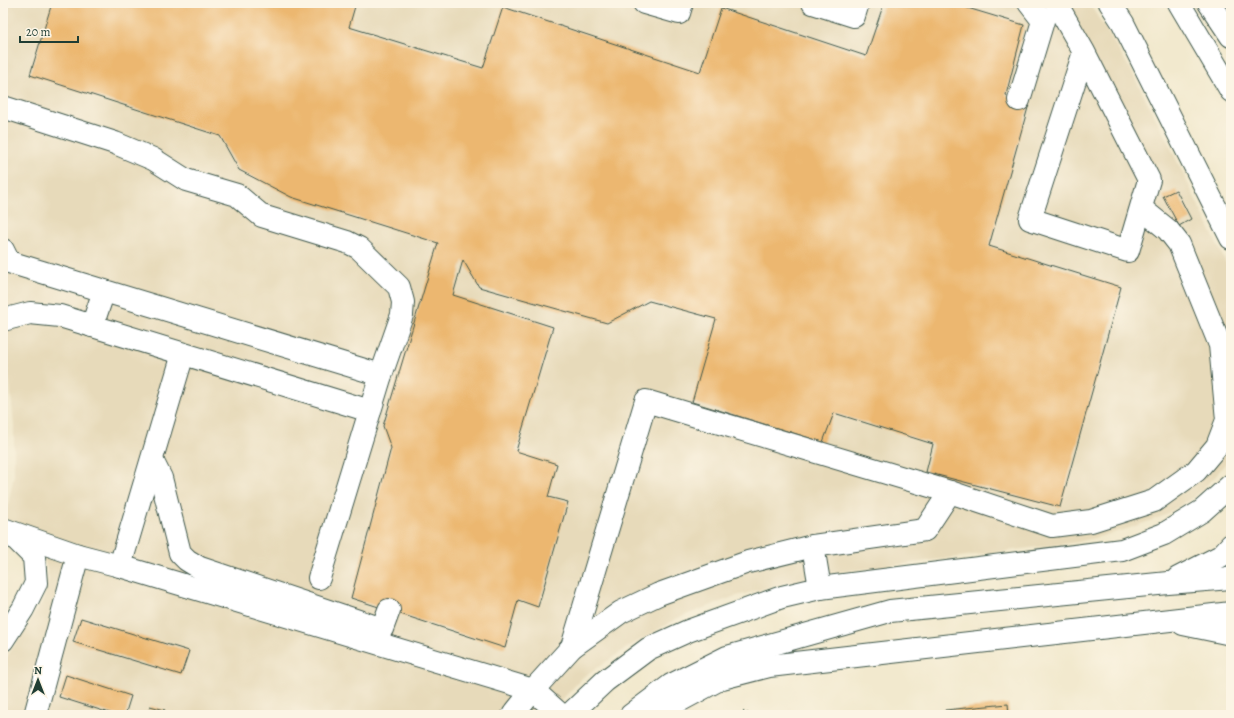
<svg xmlns="http://www.w3.org/2000/svg" width="1234" height="718" font-family="Alegreya,serif">
	<rect width="100%" height="100%" fill="#fcf5e5"/>
	<filter id="ink" filterUnits="userSpaceOnUse"><feTurbulence type="fractalNoise" baseFrequency=".025" numOctaves="2"/><feDisplacementMap in="SourceGraphic" scale="8" xChannelSelector="R" yChannelSelector="G"/><feConvolveMatrix kernelMatrix="1 2 1 2 8 2 1 2 1" color-interpolation-filters="sRGB"/></filter>
	<filter id="wash" filterUnits="userSpaceOnUse"><feTurbulence type="fractalNoise" baseFrequency=".012" numOctaves="4" result="noise"/><feDisplacementMap in="SourceGraphic" scale="16" xChannelSelector="R" yChannelSelector="G"/><feGaussianBlur stdDeviation="0.9" result="paint"/><feColorMatrix in="noise" values="0 0 0 0 0 0 0 0 0 0 0 0 0 0 0 0 0 1.4 0 .05"/><feComposite in="paint" operator="in"/></filter>
	<g filter="url(#wash)">
		<rect width="100%" height="100%" fill="#f2e9ce"/>
		<polygon fill="#e7daba" points="3,3 1089,3 1131,70 1168,142 1231,273 1231,456 1214,478 1194,497 1163,516 1124,530 1078,542 840,572 793,581 733,597 678,618 630,646 583,677 559,703 551,715 3,715 3,663 43,601 49,578 40,542 5,520 14,475 14,426 10,384 3,346"/>
		<g fill="none" stroke-linecap="round" stroke-linejoin="round">
			<polyline stroke="#7db6ee" stroke-width="6" points="3,399 3,433"/>
		</g>
		<g id="blocks">
			<g fill="#ecb770">
				<polygon points="52,3 356,3 349,27 483,68 503,7 700,72 721,8 866,56 884,3 951,3 1024,25 1006,95 1029,104 989,246 1121,287 1060,507 926,472 933,444 834,413 823,442 692,402 716,319 649,301 607,323 479,287 463,260 453,295 553,327 516,451 557,464 548,497 568,502 538,607 518,600 505,648 351,598 391,448 383,426 438,243 291,197 239,170 220,136 30,75"/>
				<polygon points="1176,190 1191,219 1179,226 1163,196"/>
				<polygon points="81,618 189,651 181,675 73,642"/>
				<polygon points="66,675 131,696 125,715 116,715 59,697"/>
				<polygon points="1008,704 1009,715 945,715 945,710"/>
				<polygon points="150,706 165,710 164,715 148,715"/>
			</g>
		</g>
	</g>
	<g filter="url(#ink)">
		<use href="#blocks" fill-opacity="0" stroke="#3f574b" stroke-width="1"/>
		<g fill="none" stroke-linecap="round" stroke-linejoin="round">
			<defs>
				<g id="minor">
					<polyline points="644,3 679,13 682,3"/>
					<polyline points="813,3 854,16 858,3"/>
					<polyline points="1056,3 1084,52 1149,180 1128,251 1030,219 1084,52"/>
					<polyline points="1110,3 1123,23 1231,238"/>
					<polyline points="1019,100 1043,21 1029,3"/>
					<polyline points="3,107 115,143 153,159 186,180 237,195 262,216 347,242 359,248 399,287 403,302 402,315 381,375"/>
					<polyline points="3,250 9,262 381,375 319,578"/>
					<polyline points="3,320 30,313 60,316 370,411"/>
					<polyline points="92,326 104,291"/>
					<polyline points="152,460 161,478 180,553 187,560 200,568 382,629 389,610"/>
					<polyline points="3,529 78,555 120,566 533,690 561,715"/>
					<polyline points="813,546 820,588"/>
					<polyline points="120,566 183,354"/>
					<polyline points="3,640 23,609 36,583 34,557 11,534"/>
					<polyline points="572,647 646,401 950,492"/>
					<polyline points="35,715 78,555"/>
					<polyline points="513,715 533,690 572,647 621,612 659,594 748,562 813,546 925,530 950,492 1052,526 1091,521 1154,501 1196,471 1217,446 1227,420 1220,345 1179,244 1168,230 1142,209"/>
					<polyline points="569,715 605,681 648,649 688,631 782,597 820,588 1122,550 1164,534 1202,511 1231,485"/>
				</g>
				<g id="highway">
					<polyline points="1179,3 1231,91"/>
					<polyline points="1209,3 1231,36"/>
					<polyline points="1178,578 1221,556 1231,545"/>
					<polyline points="1183,624 1231,634"/>
					<polyline points="631,715 671,685 727,657 890,611 1168,583 1231,578"/>
					<polyline points="659,715 668,707 722,678 769,666 1231,613"/>
				</g>
			</defs>
			<use href="#minor" stroke="#3f574b" stroke-width="24"/>
			<use href="#highway" stroke="#3f574b" stroke-width="24"/>
			<polyline stroke="#3f574b" stroke-width="2.5" stroke-dasharray="1 3" stroke-linecap="butt" points="743,712 751,715"/>
			<use href="#minor" stroke="#fff" stroke-width="22"/>
			<use href="#highway" stroke="#fff" stroke-width="22"/>
		</g>
	</g>
	<rect width="1234" height="718" fill="none" stroke="#fcf5e5" stroke-width="16"/>
	<g transform="translate(38 680)" stroke="#fcf5e5" stroke-width="3" paint-order="stroke">
	<path d="M0-3L7 15L0 10L-7 15Z" fill="#1f3d34"/>
	<text y="-6" font-size="11" font-weight="bold" text-anchor="middle" fill="#1f3d34">N</text>
	</g>
	<path d="M20 36v6h58v-6" fill="none" stroke="#1f3d34" stroke-width="2"/>
	<text x="26" y="36" font-size="12" fill="#1f3d34" stroke="#fcf5e5" stroke-width="3" paint-order="stroke">20 m</text>
</svg>
